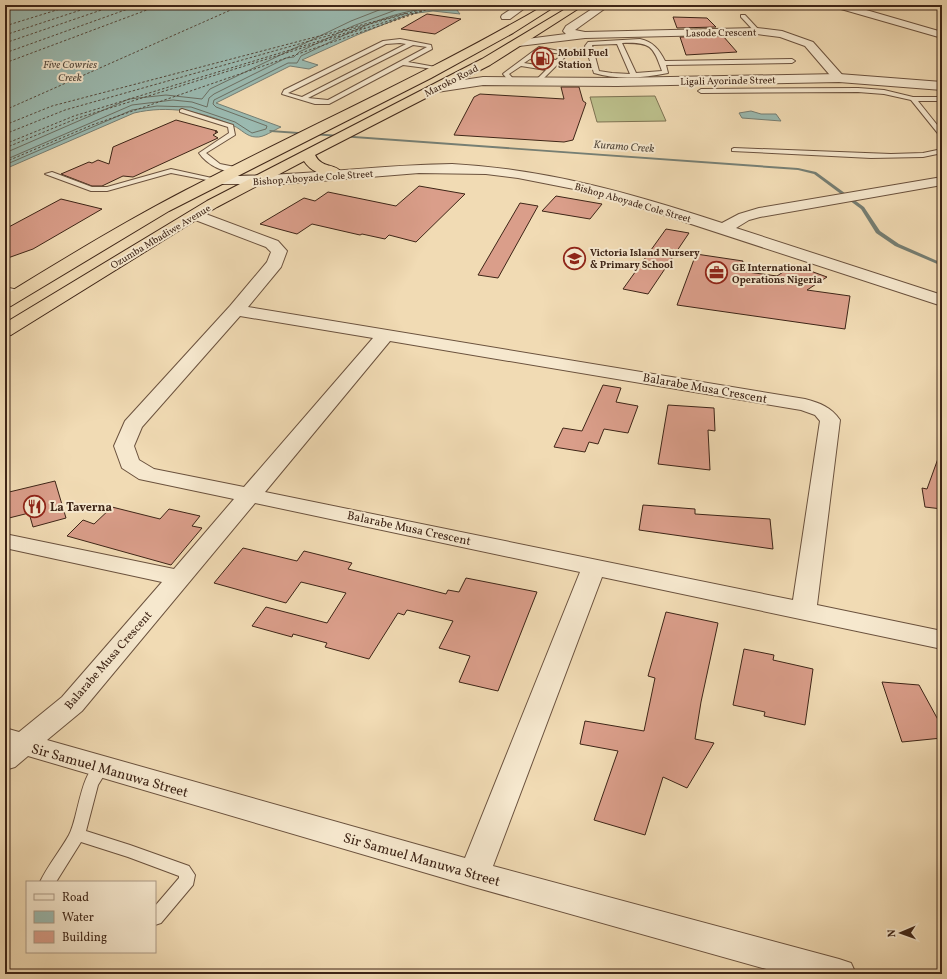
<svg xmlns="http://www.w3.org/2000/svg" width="947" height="979" font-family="Vollkorn,serif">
	<rect width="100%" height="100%" fill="#f1dbb4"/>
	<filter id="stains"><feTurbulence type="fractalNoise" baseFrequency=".005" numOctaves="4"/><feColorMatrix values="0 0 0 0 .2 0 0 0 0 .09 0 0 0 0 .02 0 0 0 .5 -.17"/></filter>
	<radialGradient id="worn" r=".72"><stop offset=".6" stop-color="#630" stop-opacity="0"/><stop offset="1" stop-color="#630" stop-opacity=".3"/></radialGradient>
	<polygon fill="#bcc08c" stroke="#7d7252" points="655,96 666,121 597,122 590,97"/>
	<g fill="#9bbbb2" stroke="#767f74">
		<path d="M5,5H453L460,14L433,11L410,14L357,35L302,60L318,65L309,69L290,66L216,103L281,127C274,130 263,138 256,137C247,137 241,129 234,126C202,111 168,105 134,113L5,169Z"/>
		<polygon points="751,111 761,114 776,114 781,121 742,118 739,113"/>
	</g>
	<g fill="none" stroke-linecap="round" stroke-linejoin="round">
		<g stroke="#6c7064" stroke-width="1">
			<polyline points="5,153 129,99 166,95 202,99 210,89 351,21 392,5"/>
			<polyline points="5,160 132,105 173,100 192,102 207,107 209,98 214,94 286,58 294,57 299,52 353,26 409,5"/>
			<path d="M5,165L132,110L157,106L191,107L235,122L252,133L266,129L267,126L216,107L213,104L214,100L288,63H297L301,56C344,36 400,3 448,9L450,5"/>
		</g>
		<polygon fill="#767f74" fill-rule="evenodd" points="270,130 798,168 816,172 864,207 880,231 899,244 942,263 942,266 895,246 876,233 861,209 814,174 798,170 271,132 269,131"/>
		<g stroke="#554a3e" stroke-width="1" stroke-dasharray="2.5 2" stroke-linecap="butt">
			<polyline points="5,26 73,5"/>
			<polyline points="5,35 96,5"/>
			<polyline points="5,43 116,5"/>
			<polyline points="5,53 139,5"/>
			<polyline points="5,63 160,5"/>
			<polyline points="5,110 242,5"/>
			<polyline points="5,125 52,106 407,13"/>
			<polyline points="5,134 65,110 437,5"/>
			<polyline points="5,144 74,116 365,27"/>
			<polyline points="5,148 78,118 427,9"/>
			<polyline points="5,162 92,125 440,5"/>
		</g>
	</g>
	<g fill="#da9e8a" stroke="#3e2517">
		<polygon points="427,14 461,19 435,34 401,29"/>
		<polygon points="673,17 707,18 716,27 677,28"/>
		<polygon points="723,36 737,52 686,55 680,37"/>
		<polygon points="561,87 579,87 583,101 586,103 573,140 564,142 454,135 474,97 480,94 564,99"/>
		<polygon points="176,120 217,131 215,132 218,132 213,135 218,138 133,177 123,176 102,186 92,186 61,174 89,162 92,163 98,160 109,164 113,147"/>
		<polygon points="419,186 465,194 416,242 389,235 385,239 362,234 360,235 312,224 297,234 260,224 304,198 315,201 328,192 396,206"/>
		<polygon points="556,196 602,204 590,219 542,211"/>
		<polygon points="61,199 102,209 33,249 5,259 5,229"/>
		<polygon points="520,203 538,206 498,278 478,275"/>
		<polygon points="666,229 689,233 648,294 623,289"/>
		<polygon points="696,254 743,261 740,271 777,276 794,265 827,277 807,290 850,296 845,329 677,305"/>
		<polygon points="603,385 621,388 616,402 638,406 628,433 604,429 598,444 589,442 585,452 554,447 563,428 582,431"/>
		<polygon points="668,405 714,408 715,431 708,430 710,470 658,464"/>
		<polygon points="940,453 942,454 942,509 925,507 922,488 927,489"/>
		<polygon points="55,481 66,518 33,527 29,513 5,519 5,493"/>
		<polygon points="643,505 695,509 695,514 770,519 773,549 639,530"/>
		<polygon points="112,507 160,519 169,509 200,516 192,526 202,528 171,565 67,536 83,520 94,524"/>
		<polygon points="243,548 297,561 304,551 352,563 348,569 446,594 448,590 459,592 466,578 537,592 498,691 459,682 470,656 439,648 453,621 407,610 404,615 398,613 369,659 325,647 327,643 293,634 292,637 252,626 266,607 327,623 346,593 301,582 286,603 214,583"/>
		<polygon points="666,612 718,623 701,702 695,739 714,743 687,788 663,777 645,835 594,820 618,751 580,744 585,721 644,731 655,678 648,676"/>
		<polygon points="744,649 774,655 773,660 813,669 805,725 764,716 765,712 733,705"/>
		<polygon points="882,682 919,685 942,727 942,738 902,742"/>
	</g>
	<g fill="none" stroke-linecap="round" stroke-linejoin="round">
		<defs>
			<g id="service">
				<polygon points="741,15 745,15 759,30 759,32 755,32 741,17"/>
				<path d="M400,39L431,45L432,49L408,62L441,68V70L403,65L329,104H315L282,94L284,90L383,41ZM400,43L406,44L302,97L288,93L386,44ZM413,45L427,47L328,100L308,98Z"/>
				<path d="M640,39C653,42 659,49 665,61L792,59L795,61L792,63L666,65L668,73C644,78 617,80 594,73L585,46L588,42ZM622,43C651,42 653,46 662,71L636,73ZM617,44L630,74L612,73L599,71L592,45Z"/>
				<path d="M539,47L569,53L538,84L533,83L546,70L521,66L509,74L516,82L511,83L503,74L504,73ZM540,51L562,54L556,60L533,56ZM530,59L553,63L549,67L524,63Z"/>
				<polygon points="858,88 884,90 913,97 942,97 942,101 918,101 942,131 942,137 940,136 911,100 884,94 858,92 701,93 698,91 701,89"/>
				<path d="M182,109L233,125L235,135L206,153L220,164L240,168V172C225,174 207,165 199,153L229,133L228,127L180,112V110Z"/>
				<polygon points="734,148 891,154 923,153 942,149 942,153 923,157 871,158 732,151 732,149"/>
				<polygon points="171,169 221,180 217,182 171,173 107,191 91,191 45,174 52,172 92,187 107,187"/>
				<path d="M102,761L107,763L109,767L98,785L86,831L130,845L189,866L195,875L193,885L161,923L155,925V906L179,878V876L128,857L81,842L56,882H40C48,865 60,851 69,835C79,817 80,768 102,761Z"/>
			</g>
			<g id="minor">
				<polygon points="517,5 529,5 510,19 502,19 501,17 502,15"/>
				<polygon points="598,5 606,5 607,7 575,30 585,32 757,28 782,31 813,42 845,78 839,82 835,81 805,46 780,37 757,34 585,38 519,46 513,43 519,40 566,34 563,31 566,26"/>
				<polygon points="833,5 849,5 942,32 942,38 834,7"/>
				<path d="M195,210L278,241L287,251L281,267L248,307L805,399C820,403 831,407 840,420L817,605L942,631V649L602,577L493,866L839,959L851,963L856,974H784L474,887L28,756L15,767L5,770V728L19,732L62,697L162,582L5,548V534L174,569L234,499L139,479L122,468L114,446L125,421L230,306L267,262L271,252L266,247L190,218L187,215L190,212ZM240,316L373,338L244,487L154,469L139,460L134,446L142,427ZM390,341L801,410L815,415L820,421L793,600L265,492ZM255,503L580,572L465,858L47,740L82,711Z"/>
				<polygon points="5,287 22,291 25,295 22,299 16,300 5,297"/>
			</g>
			<g id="tertiary">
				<polygon points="839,74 942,82 942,90 839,82 617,86 483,85 437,92 431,88 437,84 483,77 617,78"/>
				<path d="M452,164C546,169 634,194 722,223L739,214L759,208L942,177V185L760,217L749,220L736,228L942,295V306L636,206L579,190L518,178L486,174L419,173L284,184H217L212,183L210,180L212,177L217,176C296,177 374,165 452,164Z"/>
			</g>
			<g id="trunk">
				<path d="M545,5H553L554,7L513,33L431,78L169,211L11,306L5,307V295C65,258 124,222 186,190C306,127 429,73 545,5Z"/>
				<path d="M572,5H584L490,65L315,155C322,169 335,163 341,172L339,175C326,178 311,172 304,161L217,207L11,335L5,336V323L207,201L482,59Z"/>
			</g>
		</defs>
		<use href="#service" stroke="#6b523e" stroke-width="2"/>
		<use href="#minor" stroke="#6b523e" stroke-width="2"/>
		<use href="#tertiary" stroke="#6b523e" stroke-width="2"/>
		<use href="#trunk" stroke="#3e2517" stroke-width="2"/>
		<use href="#service" fill="#f6e8ce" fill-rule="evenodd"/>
		<use href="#minor" fill="#f6e8ce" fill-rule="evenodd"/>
		<use href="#tertiary" fill="#f6e8ce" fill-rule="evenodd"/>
		<use href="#trunk" fill="#f1dbb4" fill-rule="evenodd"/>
	</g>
	<defs>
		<symbol id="fuel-ring" viewBox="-11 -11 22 22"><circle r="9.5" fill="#f6e8ce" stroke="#8f2418" stroke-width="1.5"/><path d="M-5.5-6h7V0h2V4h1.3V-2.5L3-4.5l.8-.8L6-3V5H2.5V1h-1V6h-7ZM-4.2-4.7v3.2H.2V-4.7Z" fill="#8f2418"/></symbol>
		<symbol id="school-ring" viewBox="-11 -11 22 22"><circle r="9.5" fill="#f6e8ce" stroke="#8f2418" stroke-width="1.5"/><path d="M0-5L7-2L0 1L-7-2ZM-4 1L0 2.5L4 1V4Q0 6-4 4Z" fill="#8f2418"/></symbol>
		<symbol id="office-ring" viewBox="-11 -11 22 22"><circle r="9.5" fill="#f6e8ce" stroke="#8f2418" stroke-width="1.5"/><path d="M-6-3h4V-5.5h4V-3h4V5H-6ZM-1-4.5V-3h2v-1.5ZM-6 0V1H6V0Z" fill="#8f2418"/></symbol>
		<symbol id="restaurant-ring" viewBox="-11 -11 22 22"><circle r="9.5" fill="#f6e8ce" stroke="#8f2418" stroke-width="1.5"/><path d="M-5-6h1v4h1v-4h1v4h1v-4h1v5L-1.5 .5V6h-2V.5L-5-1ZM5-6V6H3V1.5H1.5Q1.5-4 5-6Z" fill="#8f2418"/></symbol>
	</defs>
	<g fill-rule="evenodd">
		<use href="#fuel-ring" x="530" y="46" width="25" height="25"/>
		<use href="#school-ring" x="562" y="246" width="25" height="25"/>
		<use href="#office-ring" x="704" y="260" width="25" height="25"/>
		<use href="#restaurant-ring" x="22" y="494" width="25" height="25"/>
	</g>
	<g text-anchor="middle" stroke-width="4" stroke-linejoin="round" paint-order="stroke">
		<g font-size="10" fill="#3e2517" stroke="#f6e8ce">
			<text transform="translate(721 32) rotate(-1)" y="4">Lasode Crescent</text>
			<text transform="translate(451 80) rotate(-27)" y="4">Maroko Road</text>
			<text transform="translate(728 80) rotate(-1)" y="4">Ligali Ayorinde Street</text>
			<text transform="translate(313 177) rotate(-4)" y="4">Bishop Aboyade Cole Street</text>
			<text transform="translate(633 202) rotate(16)" y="4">Bishop Aboyade Cole Street</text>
			<text transform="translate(160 236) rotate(-31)" y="4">Ozumba Mbadiwe Avenue</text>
		</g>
		<g font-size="10" font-weight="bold" fill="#3e2517" stroke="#f6e8ce" text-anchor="start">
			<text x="558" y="56">Mobil Fuel<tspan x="558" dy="12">Station</tspan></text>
			<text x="590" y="256">Victoria Island Nursery<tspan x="590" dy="12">&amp; Primary School</tspan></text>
			<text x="732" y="271">GE International<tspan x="732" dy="12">Operations Nigeria</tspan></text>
		</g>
		<g font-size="11" font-style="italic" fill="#554a3e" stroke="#f6e8ce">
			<text x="70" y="68">Five Cowries<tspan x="70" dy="13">Creek</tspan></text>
			<text transform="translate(624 146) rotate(4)" y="4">Kuramo Creek</text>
		</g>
		<g font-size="12" fill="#3e2517" stroke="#f6e8ce">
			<text transform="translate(705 388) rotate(10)" y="4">Balarabe Musa Crescent</text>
			<text transform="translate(409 528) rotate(12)" y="4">Balarabe Musa Crescent</text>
			<text transform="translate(108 660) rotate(-49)" y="4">Balarabe Musa Crescent</text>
		</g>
		<g font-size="12" font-weight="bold" fill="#3e2517" stroke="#f6e8ce" text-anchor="start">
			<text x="50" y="511">La Taverna</text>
		</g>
		<g font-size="14" fill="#3e2517" stroke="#f6e8ce">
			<text transform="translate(110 770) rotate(16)" y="5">Sir Samuel Manuwa Street</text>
			<text transform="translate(422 859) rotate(16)" y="5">Sir Samuel Manuwa Street</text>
		</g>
	</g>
	<rect width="947" height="979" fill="none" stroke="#f1dbb4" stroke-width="20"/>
	<rect x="6" y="6" width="935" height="967" fill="none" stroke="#3e2517" stroke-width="2"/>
	<rect x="10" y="10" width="927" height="959" fill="none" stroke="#3e2517"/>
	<rect x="26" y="881" width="130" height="72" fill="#f6e8ce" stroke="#ac9a85"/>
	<rect x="34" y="894" width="20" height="6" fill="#f6e8ce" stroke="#ac9a85"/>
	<text x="62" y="901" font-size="12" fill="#3e2517">Road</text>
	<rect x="34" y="911" width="20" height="12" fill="#9bbbb2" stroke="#ac9a85"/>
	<text x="62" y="921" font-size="12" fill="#3e2517">Water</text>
	<rect x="34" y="931" width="20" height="12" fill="#da9e8a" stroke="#ac9a85"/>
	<text x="62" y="941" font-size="12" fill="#3e2517">Building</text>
	<g transform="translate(901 933) rotate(268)" stroke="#f6e8ce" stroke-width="3" paint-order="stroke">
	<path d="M0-3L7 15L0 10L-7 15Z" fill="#3e2517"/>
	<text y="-6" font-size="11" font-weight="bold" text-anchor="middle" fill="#3e2517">N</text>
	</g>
	<rect width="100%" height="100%" filter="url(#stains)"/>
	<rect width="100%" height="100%" fill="url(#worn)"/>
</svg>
